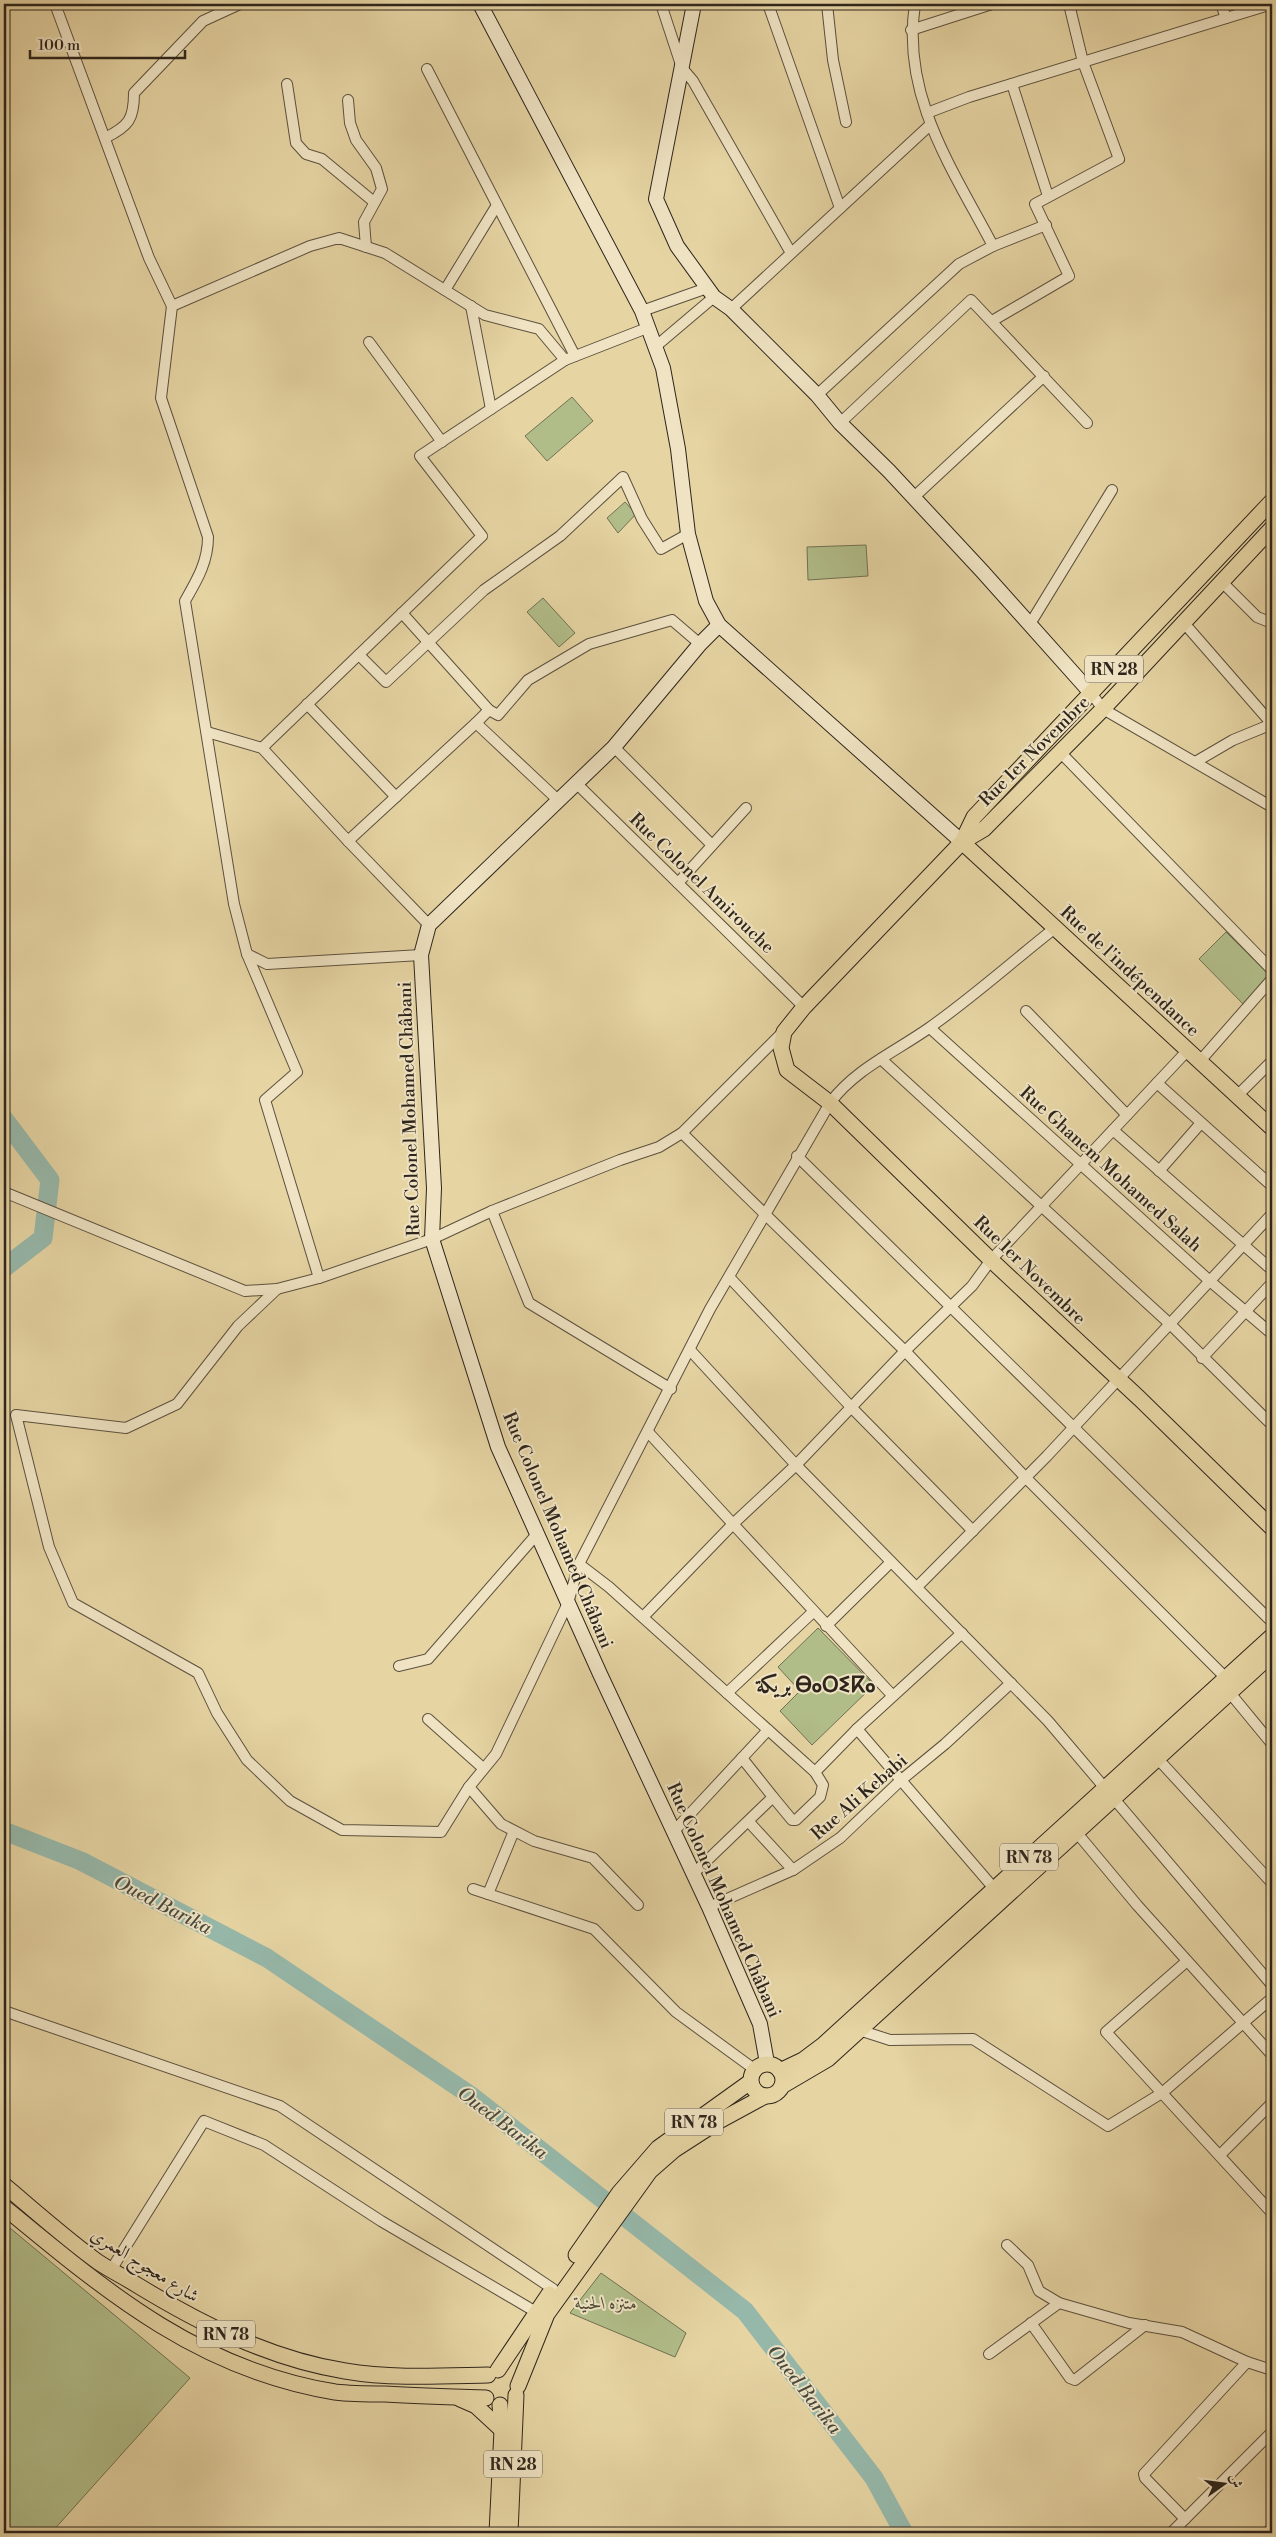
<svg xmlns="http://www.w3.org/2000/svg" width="1276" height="2537" font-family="'Libre Bodoni',Amiri,'Noto Sans Tifinagh',serif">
	<rect width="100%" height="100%" fill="#e6d4a3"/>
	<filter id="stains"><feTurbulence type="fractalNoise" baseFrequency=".004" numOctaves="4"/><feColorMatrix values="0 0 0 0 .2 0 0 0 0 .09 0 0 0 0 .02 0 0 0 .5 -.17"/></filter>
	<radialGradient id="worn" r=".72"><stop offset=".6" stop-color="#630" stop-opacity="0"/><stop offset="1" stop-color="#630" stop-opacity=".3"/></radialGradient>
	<g fill="#b1bd89" stroke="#707152">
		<polygon points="572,397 593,421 547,461 525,436"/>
		<polygon points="625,502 636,514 618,533 607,518"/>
		<polygon points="866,545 868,576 808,580 807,547"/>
		<polygon points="543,598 575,633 559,647 527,612"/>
		<polygon points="1226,932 1272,977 1247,1008 1199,959"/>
		<polygon points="818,1628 874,1685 812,1745 780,1711 800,1691 778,1667"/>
		<polygon points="4,2223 190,2378 51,2533 4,2533"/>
		<polygon points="601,2273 686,2333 675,2357 570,2313"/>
	</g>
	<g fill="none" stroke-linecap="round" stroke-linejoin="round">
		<g stroke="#96b8aa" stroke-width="19">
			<polyline points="4,1119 50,1180 43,1238 4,1268"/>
			<polyline points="4,1831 81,1861 267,1958 470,2095 745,2311 874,2478 904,2533"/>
		</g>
		<defs>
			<g id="street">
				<polyline points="55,4 149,258 172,306"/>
				<polyline points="661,4 682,68 693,81 791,253"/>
				<polyline points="768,4 840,208"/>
				<polyline points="827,4 833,60 846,122"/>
				<path d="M915,4C901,96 952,168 993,246"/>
				<polyline points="1221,4 1226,18"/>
				<polyline points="911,30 992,4"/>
				<polyline points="427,69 575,356"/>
				<polyline points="287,84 296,143 306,154 322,159 374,202"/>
				<polyline points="1012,84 1048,196"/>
				<polyline points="348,100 350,123 356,140 376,168 382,189 364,222 366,247"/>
				<polyline points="927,113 969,97 1272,4"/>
				<path d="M105,138C129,126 134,119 134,93L203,21L240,4"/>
				<polyline points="445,290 497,205"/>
				<polyline points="471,306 491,409"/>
				<polyline points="731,309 930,125"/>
				<polyline points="642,311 707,288"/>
				<polyline points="992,321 1069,276 1035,204 1119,159 1083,62 1069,4"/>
				<polyline points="369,342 442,442"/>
				<polyline points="655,347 714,297"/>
				<polyline points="817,395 959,264 993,246 1046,225"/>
				<polyline points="840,423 971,300 1087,423"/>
				<polyline points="914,497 1044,376"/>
				<polyline points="1222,582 1257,617 1272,623"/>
				<polyline points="402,613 489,710"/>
				<polyline points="1184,623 1272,724 1233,740 1197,761"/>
				<polyline points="1030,624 1112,490"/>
				<polyline points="359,655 386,682 484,590 560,536 623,477 642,519 661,549 688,534"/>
				<polyline points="1091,693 1103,709 1272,807"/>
				<polyline points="307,704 396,797"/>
				<polyline points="476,723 489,710 498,715 528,680 589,644 672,620 700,644"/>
				<polyline points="207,732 262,748 348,841 429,925"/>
				<polyline points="614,747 712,845"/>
				<polyline points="262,748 482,536 420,456 565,360"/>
				<polyline points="1060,752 1272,970"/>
				<polyline points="576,783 804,1007"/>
				<polyline points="348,841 476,723 559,801"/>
				<polyline points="678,883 746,808"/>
				<polyline points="247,954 267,964 421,955"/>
				<polyline points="1026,1011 1127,1115"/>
				<polyline points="930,1028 1211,1282 1272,1334"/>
				<polyline points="881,1059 1170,1324 1272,1425"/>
				<polyline points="1200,1061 1272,979"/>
				<polyline points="1157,1083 1272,1186"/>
				<polyline points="1237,1096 1272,1061"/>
				<polyline points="1113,1130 1272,1270"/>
				<polyline points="682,1133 905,1351 1026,1478 1226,1678"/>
				<polyline points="797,1156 1272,1622"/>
				<polyline points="1159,1171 1201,1123"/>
				<polyline points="4,1192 245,1291 277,1289 319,1278 432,1239 492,1211 620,1160 659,1147 682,1133 783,1032"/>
				<polyline points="492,1211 529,1303 671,1389"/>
				<path d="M319,1278L265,1100L297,1072L247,954L234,904L185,601C197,580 208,562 208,537L161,398L172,306L310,246L339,238L385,253L485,315L539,329L565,360L647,328"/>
				<polyline points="730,1278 852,1408 973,1531"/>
				<path d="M277,1289L238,1326L177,1404L126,1428L16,1415L49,1547L73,1603L198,1673L217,1713L247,1760L290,1801L342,1830L441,1832L469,1787L496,1754L568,1603L579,1564L710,1309L830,1103C855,1069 895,1052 929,1028C973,997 1013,961 1055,928"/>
				<polyline points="690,1350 796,1465 1048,1721 1272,1985"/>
				<polyline points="1202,1358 1272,1283"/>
				<polyline points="579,1564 609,1587 815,1772 823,1785 820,1797 796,1820 792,1820 773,1797"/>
				<polyline points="917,1587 1047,1456 1272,1214"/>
				<polyline points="643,1617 733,1524 648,1432"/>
				<polyline points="826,1626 891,1562"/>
				<polyline points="399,1666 428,1659 537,1534"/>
				<polyline points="727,1693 813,1612"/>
				<polyline points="1230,1693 1272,1744"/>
				<polyline points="892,1695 733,1524 796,1465 905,1351 972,1286 991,1260 1188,1050"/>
				<polyline points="428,1719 483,1768"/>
				<polyline points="857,1729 962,1633"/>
				<polyline points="1158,1759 1272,1883"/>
				<polyline points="815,1772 857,1729 998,1893"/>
				<polyline points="469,1787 501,1824 534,1841 593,1858 638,1905"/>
				<polyline points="749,1822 793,1870"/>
				<polyline points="675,1830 768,1730"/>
				<polyline points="1077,1833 1137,1905 1272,2055"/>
				<polyline points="694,1873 773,1797 742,1758"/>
				<polyline points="473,1889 594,1929 676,2012 754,2069"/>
				<polyline points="488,1894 514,1831"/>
				<polyline points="709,1907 793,1870 840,1838 900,1781 945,1744 1011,1683"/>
				<polyline points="1187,1961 1106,2032 1272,2213"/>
				<polyline points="4,2011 280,2106 553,2289"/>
				<polyline points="859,2030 890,2040 973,2039 1108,2126 1162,2093 1272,1998"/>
				<polyline points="1220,2155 1272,2103"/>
				<polyline points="1007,2245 1028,2265 1039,2291 1059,2303 1129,2323 1182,2332 1247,2362 1272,2370"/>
				<polyline points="111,2270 204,2121 264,2145 381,2221 536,2312"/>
				<polyline points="1031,2323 1070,2378 1075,2380 1145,2325"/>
				<polyline points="989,2354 1059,2303"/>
				<polyline points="1185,2519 1145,2478 1144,2474 1247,2362"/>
				<polyline points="1171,2533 1272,2432"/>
				<polyline points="1267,2533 1272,2528"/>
			</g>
			<g id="secondary">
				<polyline points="480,4 642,311 663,368 678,449 688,534 706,601 719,625 962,842"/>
				<polyline points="694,4 656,199 677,246 714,297 731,309 817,395 840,423 889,471 982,571 1091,693"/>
				<polyline points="719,625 700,644 614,747 429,925 421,955 434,1188 432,1239 498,1447 600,1674 709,1907 760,2024 767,2063"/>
			</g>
			<g id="primary">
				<polyline points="1272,501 974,817 962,842 804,1007 784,1032 781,1048 787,1070 830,1103 991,1260 1140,1399 1272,1528"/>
				<polyline points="962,842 984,829 1103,709 1272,528"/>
				<polyline points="962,842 1272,1128"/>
				<circle cx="767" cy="2080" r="16"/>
				<polyline points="780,2071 803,2060 823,2045 1272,1636"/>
				<polyline points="782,2086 828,2059 1272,1654"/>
				<path d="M4,2185C35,2211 65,2238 98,2262C110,2270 124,2277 137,2285C201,2324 270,2359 345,2371C391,2379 442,2376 488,2375"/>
				<path d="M4,2207C107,2292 199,2370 335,2392C351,2394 368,2394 385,2394C418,2396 452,2397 486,2398"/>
				<polyline points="576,2255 619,2193 658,2148 750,2082"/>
				<polyline points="498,2370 549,2294"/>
				<polyline points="518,2386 547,2314 650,2171 674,2150 719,2121 765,2096"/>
				<polyline points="460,2399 476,2406 502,2430"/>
				<polyline points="497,2533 502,2430 500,2405"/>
				<polyline points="510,2533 516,2395"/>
			</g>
		</defs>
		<use href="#street" stroke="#5c513e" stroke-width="12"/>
		<use href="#secondary" stroke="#2e251c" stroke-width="16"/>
		<use href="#primary" stroke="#2e251c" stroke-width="17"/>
		<use href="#street" stroke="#efe3c3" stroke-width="10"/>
		<use href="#secondary" stroke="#efe3c3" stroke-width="14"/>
		<use href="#primary" stroke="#e6d4a3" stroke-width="15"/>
	</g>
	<g text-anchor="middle" stroke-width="4" stroke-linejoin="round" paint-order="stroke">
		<g fill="#efe3c3" stroke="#685e4e" stroke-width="1">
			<rect x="1085" y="655.5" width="58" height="27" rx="4"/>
			<rect x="1000" y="1843.5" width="58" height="27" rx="4"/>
			<rect x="665" y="2108.5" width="58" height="27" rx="4"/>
			<rect x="197" y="2320.5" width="58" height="27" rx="4"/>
			<rect x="484" y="2450.5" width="58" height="27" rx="4"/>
		</g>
		<g font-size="16" font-weight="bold" fill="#2e251c">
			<text x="1114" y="675">RN 28</text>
			<text x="1029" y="1863">RN 78</text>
			<text x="694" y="2128">RN 78</text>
			<text x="226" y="2340">RN 78</text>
			<text x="513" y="2470">RN 28</text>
		</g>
		<g font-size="18" fill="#2e251c" stroke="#efe3c3">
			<text transform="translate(1034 751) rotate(-45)" y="6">Rue 1er Novembre</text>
			<text transform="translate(702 883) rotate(44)" y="6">Rue Colonel Amirouche</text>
			<text transform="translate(1130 971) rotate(43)" y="6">Rue de l'indépendance</text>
			<text transform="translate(409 1109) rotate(-92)" y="6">Rue Colonel Mohamed Châbani</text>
			<text transform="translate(1111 1169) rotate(42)" y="6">Rue Ghanem Mohamed Salah</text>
			<text transform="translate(1030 1270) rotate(44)" y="6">Rue 1er Novembre</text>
			<text transform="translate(558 1530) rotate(67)" y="6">Rue Colonel Mohamed Châbani</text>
			<text transform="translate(859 1797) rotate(-41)" y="6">Rue Ali Kebabi</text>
			<text transform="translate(724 1900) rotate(66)" y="6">Rue Colonel Mohamed Châbani</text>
			<text transform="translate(145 2265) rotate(32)" y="6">شارع معجوج العمري</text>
		</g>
		<g font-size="18" font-style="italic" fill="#4f4b37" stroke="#efe3c3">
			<text x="606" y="2309">متنزه الحنية</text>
		</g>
		<g font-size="19" font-style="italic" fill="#484a40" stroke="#efe3c3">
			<text transform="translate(163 1904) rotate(27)" y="7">Oued Barika</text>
			<text transform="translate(503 2122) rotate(37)" y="7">Oued Barika</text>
			<text transform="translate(805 2389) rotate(52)" y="7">Oued Barika</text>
		</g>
		<g font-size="22" font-weight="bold" fill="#2e251c" stroke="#efe3c3">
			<text x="816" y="1692">بريكة ⴱⴰⵔⵉⴽⴰ</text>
		</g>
	</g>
	<rect width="1276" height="2537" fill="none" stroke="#e6d4a3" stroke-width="20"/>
	<rect x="5" y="5" width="1266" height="2527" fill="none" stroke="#2e251c" stroke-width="2.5"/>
	<rect x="10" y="10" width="1256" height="2517" fill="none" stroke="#2e251c"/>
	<g transform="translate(1224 2484) rotate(76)" stroke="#efe3c3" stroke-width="4" paint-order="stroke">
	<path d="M0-4L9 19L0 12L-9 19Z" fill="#2e251c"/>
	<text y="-8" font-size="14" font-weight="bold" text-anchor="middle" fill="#2e251c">ش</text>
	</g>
	<path d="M30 50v8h155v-8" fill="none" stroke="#2e251c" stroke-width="2.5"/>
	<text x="38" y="50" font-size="15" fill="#2e251c" stroke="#efe3c3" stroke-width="4" paint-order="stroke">100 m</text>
	<rect width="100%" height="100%" filter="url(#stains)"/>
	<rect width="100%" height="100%" fill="url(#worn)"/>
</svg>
